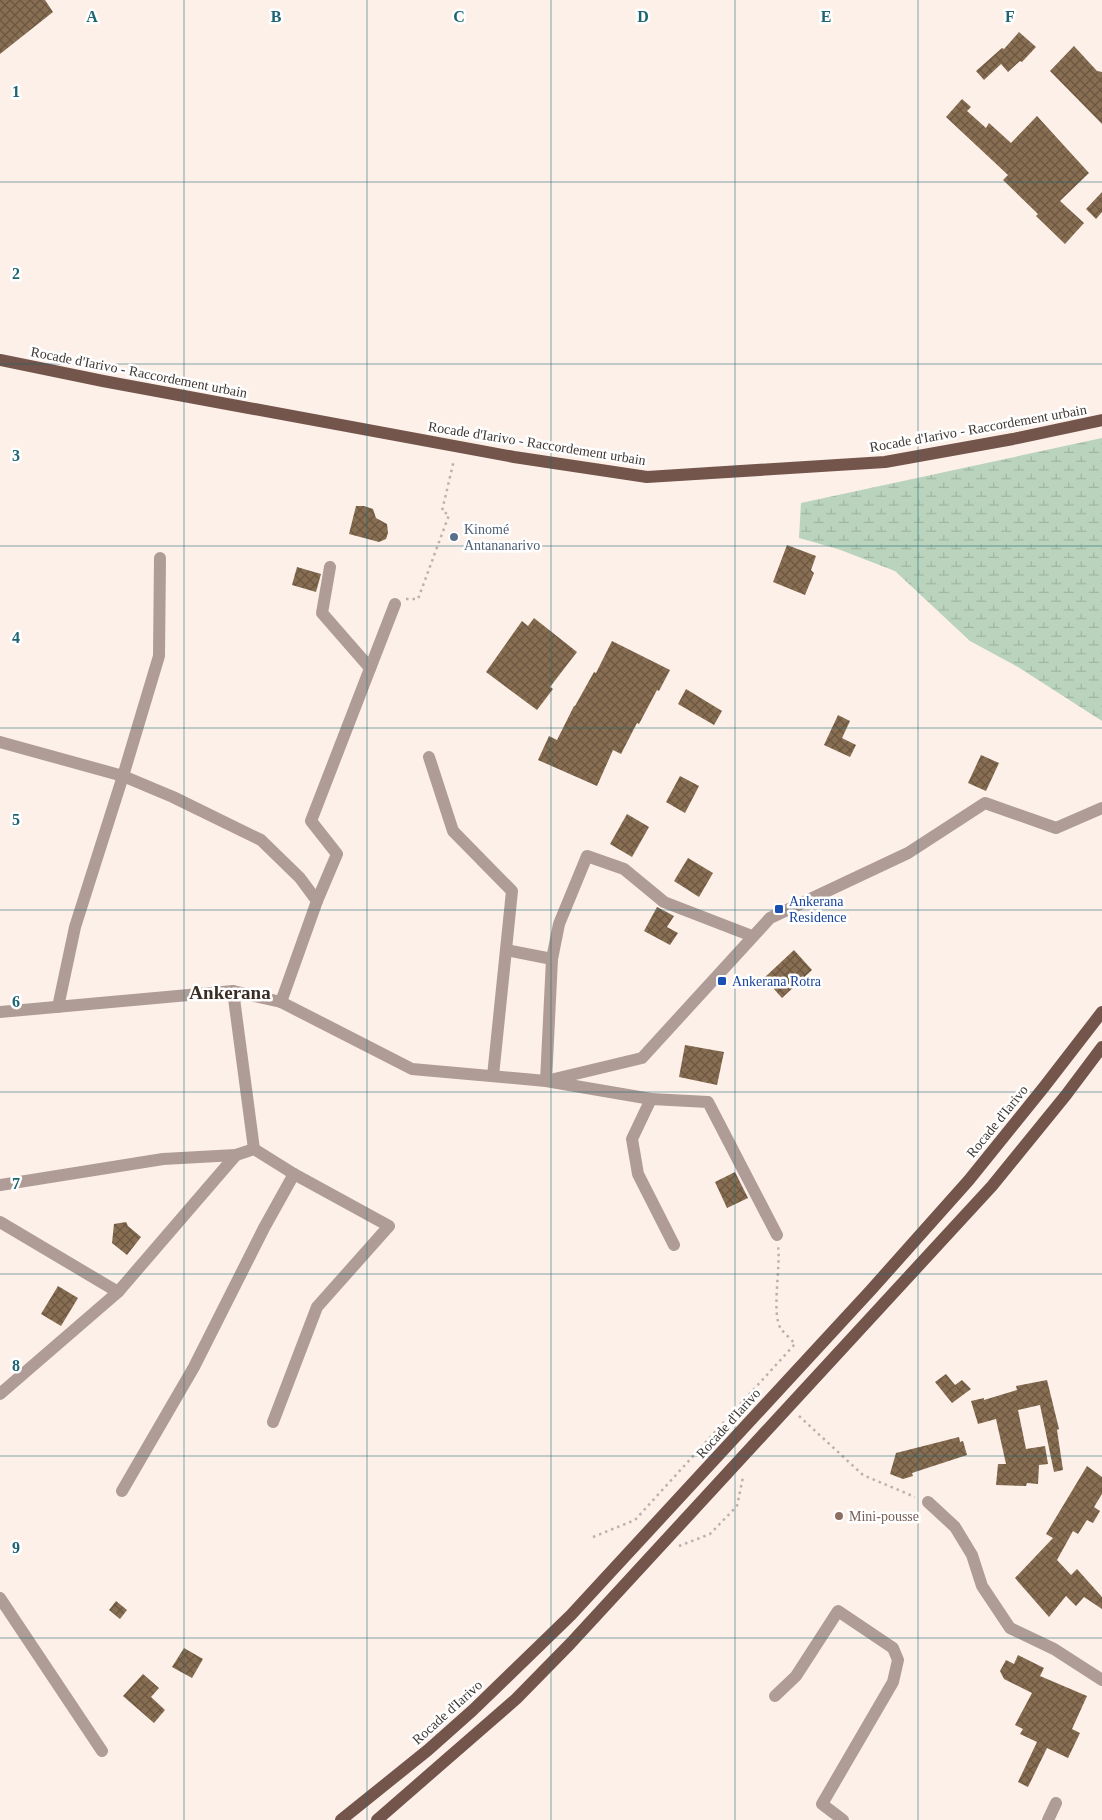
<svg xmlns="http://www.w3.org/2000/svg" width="1102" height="1820" font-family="'Times New Roman',serif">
	<defs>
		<pattern id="wetland-marsh" width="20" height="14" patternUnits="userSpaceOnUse" patternTransform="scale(1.25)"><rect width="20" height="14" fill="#b9d3bc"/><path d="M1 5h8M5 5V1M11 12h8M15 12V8" fill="none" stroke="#a0b6a2"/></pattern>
		<pattern id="building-cross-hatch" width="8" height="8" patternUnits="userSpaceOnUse" patternTransform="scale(1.25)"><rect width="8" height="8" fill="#886e52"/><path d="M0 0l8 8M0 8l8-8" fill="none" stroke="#6b5641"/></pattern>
	</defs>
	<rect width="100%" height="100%" fill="#fcf0e9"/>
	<polygon fill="url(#wetland-marsh)" points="1102,438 1102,721 1018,667 970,641 895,571 838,549 799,538 801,503"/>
	<g fill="url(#building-cross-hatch)">
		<polygon points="0,0 45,0 53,12 0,54"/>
		<polygon points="1019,32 1036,47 1022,62 1020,61 1008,72 1001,64 984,80 976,71 1002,48 1004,49"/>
		<polygon points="1074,46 1097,71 1102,72 1102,124 1050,71"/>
		<polygon points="962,99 971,107 967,111 986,128 989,123 1011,143 1037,116 1089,173 1060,201 1084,223 1065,244 1036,216 1038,214 1003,180 1008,175 946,117"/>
		<polygon points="1102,192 1102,212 1096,219 1086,209"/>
		<polygon points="356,506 364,506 373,509 376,518 387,524 388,533 386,539 379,542 349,534"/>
		<polygon points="787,545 816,556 811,570 814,573 805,595 773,582"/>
		<polygon points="297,567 321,574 316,592 292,585"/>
		<polygon points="534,618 577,652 550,687 553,689 537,710 486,672 522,621 528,626"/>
		<polygon points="612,641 670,670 659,691 657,690 639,724 637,723 621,754 613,750 597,786 538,760 549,736 557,740 574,706 575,706 594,672 596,673"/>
		<polygon points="686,689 722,711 714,725 678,704"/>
		<polygon points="838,715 850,721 842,738 856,745 850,757 824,745"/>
		<polygon points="981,755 999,763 986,791 968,783"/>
		<polygon points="680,776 699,786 685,813 666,802"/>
		<polygon points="627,814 649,827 632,857 610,844"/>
		<polygon points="688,858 713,873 699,897 674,881"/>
		<polygon points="657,907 674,916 667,927 678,933 670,945 644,931"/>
		<polygon points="794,950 812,970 782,998 764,978"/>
		<polygon points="685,1045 724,1052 717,1085 679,1077"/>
		<polygon points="735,1172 748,1198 727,1208 715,1182"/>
		<polygon points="126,1222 128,1226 141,1237 127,1255 112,1243 114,1224"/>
		<polygon points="58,1286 78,1298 61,1326 41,1314"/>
		<polygon points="946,1374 955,1385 962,1380 971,1389 952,1403 935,1382"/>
		<polygon points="1047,1380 1059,1429 1057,1430 1063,1470 1054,1472 1040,1405 1018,1410 1026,1449 1045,1446 1048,1464 1039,1465 1038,1484 1027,1483 1026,1486 996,1485 998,1464 1006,1464 996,1419 978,1424 971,1401 984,1398 984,1400 1017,1390 1016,1386"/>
		<polygon points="959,1437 960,1442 963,1441 967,1455 912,1473 913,1476 903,1479 890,1474 896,1453"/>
		<polygon points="1087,1466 1102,1477 1102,1494 1094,1507 1100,1511 1093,1523 1087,1520 1078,1534 1073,1531 1057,1560 1071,1575 1077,1569 1102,1597 1102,1609 1084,1597 1076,1606 1066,1596 1049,1617 1015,1578 1053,1538 1046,1534"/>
		<polygon points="116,1601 127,1610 120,1619 109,1610"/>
		<polygon points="184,1648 203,1659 192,1678 172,1667"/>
		<polygon points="1018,1655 1044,1668 1040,1676 1087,1696 1072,1729 1080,1733 1068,1758 1047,1748 1028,1787 1018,1782 1037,1742 1020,1734 1023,1729 1015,1725 1032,1693 1004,1679 1000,1671 1006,1660 1014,1664"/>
		<polygon points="143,1674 159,1688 151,1697 165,1710 154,1723 123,1696"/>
	</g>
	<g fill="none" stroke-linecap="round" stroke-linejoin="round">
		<g stroke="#bcb1ab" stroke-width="2.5" stroke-dasharray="2.5 4" stroke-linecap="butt">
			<polyline points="406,599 418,599 449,515 442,511 454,460"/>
			<polyline points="799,1416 863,1475 915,1497"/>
			<path d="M593,1537L635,1520L795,1344C791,1339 785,1334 781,1329C771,1314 781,1267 778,1246"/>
			<polyline points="679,1546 710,1534 737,1506 743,1477"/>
		</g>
		<g stroke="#af9c97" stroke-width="12">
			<polyline points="330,567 322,613 370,668"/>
			<polyline points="0,742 123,776 173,797 261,840 300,878 317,901 281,1002"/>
			<polyline points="429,757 453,831 512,891 493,1076"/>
			<polyline points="317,901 337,854 311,821 395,604"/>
			<polyline points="506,950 552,959 546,1081 651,1099 632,1139 638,1174 674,1245"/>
			<polyline points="552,959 559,924 587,856 624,869 664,902 752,936"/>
			<polyline points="233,991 254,1149"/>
			<polyline points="58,1007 75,927 123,776 159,656 160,558"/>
			<polyline points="0,1012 233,991 281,1002 412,1069 546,1081 642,1058 770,918 908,853 985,803 1056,828 1102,808"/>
			<polyline points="651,1099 708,1102 777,1235"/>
			<polyline points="0,1185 163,1159 236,1155 254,1149 294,1174 389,1226 317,1307 273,1422"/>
			<polyline points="0,1222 118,1292"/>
			<polyline points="0,1394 118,1292 236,1155"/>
			<polyline points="122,1491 194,1367 264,1228 294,1174"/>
			<polyline points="928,1502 955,1527 972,1555 982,1586 1010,1628 1054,1649 1102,1680"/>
			<polyline points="0,1598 102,1751"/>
			<polyline points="775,1696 796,1676 838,1611 893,1648 898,1660 893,1682 822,1804 843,1820"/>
			<polyline points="1048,1820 1056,1803"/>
		</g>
		<g stroke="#74554c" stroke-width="12">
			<polyline points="0,360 103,381 514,457 647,477 885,462 1013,439 1102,420"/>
			<polyline points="341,1820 428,1750 473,1710 571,1615 871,1290 969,1180 1044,1087 1102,1012"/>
			<polyline points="377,1820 516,1699 570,1644 992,1186 1066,1095 1102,1047"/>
		</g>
	</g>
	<path fill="none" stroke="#1d6573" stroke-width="1" stroke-opacity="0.55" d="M184,0V1820M367,0V1820M551,0V1820M735,0V1820M918,0V1820M0,182H1102M0,364H1102M0,546H1102M0,728H1102M0,910H1102M0,1092H1102M0,1274H1102M0,1456H1102M0,1638H1102"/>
	<circle fill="#5c6f8a" stroke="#fff" stroke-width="2" cx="454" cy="537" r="5"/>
	<g fill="#1a4fb4" stroke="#fff" stroke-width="2">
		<rect x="774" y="904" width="10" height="10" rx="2.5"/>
		<rect x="717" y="976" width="10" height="10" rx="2.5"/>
	</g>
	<circle fill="#8d6e63" stroke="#fff" stroke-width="2" cx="839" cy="1516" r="5"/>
	<g text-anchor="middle" stroke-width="5" stroke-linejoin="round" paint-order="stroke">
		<g font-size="14" fill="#3f3733" stroke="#fff">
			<text transform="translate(139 372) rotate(11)" y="5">Rocade d'Iarivo - Raccordement urbain</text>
			<text transform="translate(978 428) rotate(-10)" y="5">Rocade d'Iarivo - Raccordement urbain</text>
			<text transform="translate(537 443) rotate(9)" y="5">Rocade d'Iarivo - Raccordement urbain</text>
			<text transform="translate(997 1121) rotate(-51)" y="5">Rocade d'Iarivo</text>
			<text transform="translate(728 1423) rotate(-48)" y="5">Rocade d'Iarivo</text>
			<text transform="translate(447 1712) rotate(-42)" y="5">Rocade d'Iarivo</text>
		</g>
		<g font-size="14" fill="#4e5e75" stroke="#fff" text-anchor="start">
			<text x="464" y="534">Kinomé<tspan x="464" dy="16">Antananarivo</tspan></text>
		</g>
		<g font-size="14" fill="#164399" stroke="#fff" text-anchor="start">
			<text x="789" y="906">Ankerana<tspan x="789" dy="16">Residence</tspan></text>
			<text x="732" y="986">Ankerana Rotra</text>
		</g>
		<g font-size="14" fill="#785e54" stroke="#fff" text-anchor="start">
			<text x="849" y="1521">Mini-pousse</text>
		</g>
		<g font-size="19" font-weight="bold" fill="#3c2d24" stroke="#fff">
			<text x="230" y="999">Ankerana</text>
		</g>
	</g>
	<g font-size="16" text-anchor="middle" font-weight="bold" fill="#1d6573" stroke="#fff" stroke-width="5" stroke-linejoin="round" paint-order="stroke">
		<text x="92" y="22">A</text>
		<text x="276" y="22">B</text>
		<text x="459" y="22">C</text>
		<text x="643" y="22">D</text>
		<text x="826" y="22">E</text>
		<text x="1010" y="22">F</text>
		<text x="16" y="97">1</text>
		<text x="16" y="279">2</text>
		<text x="16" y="461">3</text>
		<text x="16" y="643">4</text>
		<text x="16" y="825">5</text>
		<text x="16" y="1007">6</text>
		<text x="16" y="1189">7</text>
		<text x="16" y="1371">8</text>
		<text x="16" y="1553">9</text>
	</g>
</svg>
